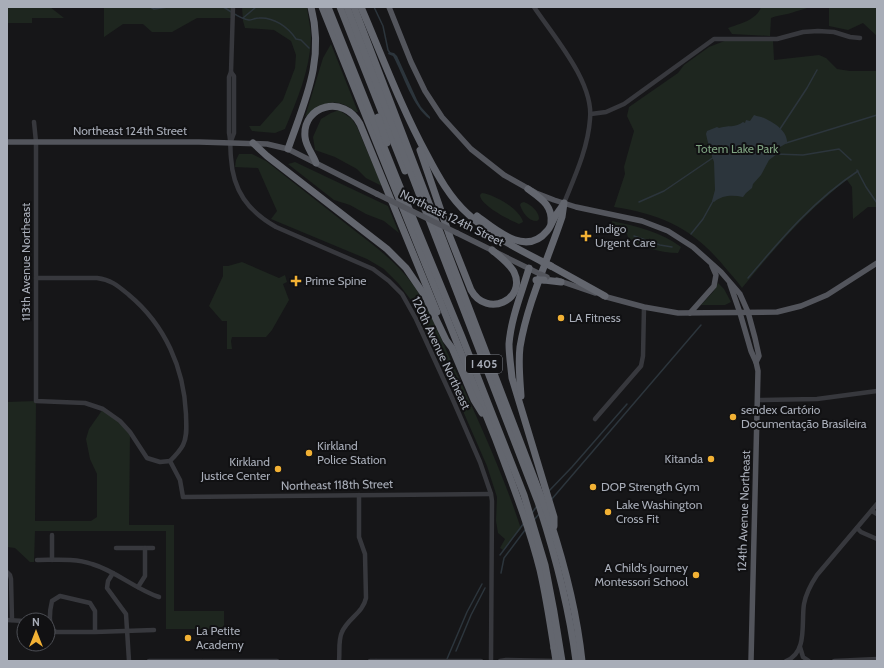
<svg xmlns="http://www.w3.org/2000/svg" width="884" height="668" font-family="Cabin,sans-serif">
	<rect width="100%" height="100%" fill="#161618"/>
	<g fill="#1e261f">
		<polygon points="7,7 50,7 64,18 32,18 32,23 7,23"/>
		<polygon points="104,7 233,7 233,18 197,18 172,32 152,32 143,24 123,24 104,37"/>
		<path d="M242,7H307C308,17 311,28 311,38C310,70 297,100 285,129L275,133L252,131L249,126H260L283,100L295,68L296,55L291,41L274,30L245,28L243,21Z"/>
		<path d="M761,7H813C805,8 798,11 791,13C784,15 778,15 771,18L770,36L732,34L728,28C739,24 757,20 761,7Z"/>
		<polygon points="829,7 877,7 877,36 863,23 848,30 829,26"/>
		<path d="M727,40L773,41L774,60L819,55L826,58L837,69L850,71H877V207H868L853,219L852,187L847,180C807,210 774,249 742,288C738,282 733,277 728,271C695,230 666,215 614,207L625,174L624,167L634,131L627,116L629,107L678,73L684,65L709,47Z"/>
		<path d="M331,44L358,112H356C336,96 323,102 305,117L323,58Z"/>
		<polygon points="339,110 352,119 357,127 382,186 366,178 357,169 335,157 315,150 313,137 321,119 331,113"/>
		<path d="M239,154H252L266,161C294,183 322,205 350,227C372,244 397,262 414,286C430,308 442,342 454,367C478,420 503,473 521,529L503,550L500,548L505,539L498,533L496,521L497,497L487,466L463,411L414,304L398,283L384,269L367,259L271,219L277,211L258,168L235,167L236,160Z"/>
		<polygon points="295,162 388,206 399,233 384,221 366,214 350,205 334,200 288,164"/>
		<path d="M482,193C495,195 520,209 523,222L519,224C509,220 480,205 480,195Z"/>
		<path d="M524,202C531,205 539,211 539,219L537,221C528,221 523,213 520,205L521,203Z"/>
		<path d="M612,221C636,226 661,232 681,247L678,253C660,253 645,247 629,240L627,234L610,233Z"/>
		<polygon points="242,262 279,278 285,275 287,282 283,284 289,300 272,330 266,337 232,337 231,341 232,349 227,349 227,321 222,321 209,306 223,276 223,266 228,266"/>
		<polygon points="718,283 724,289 731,302 725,305 701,305 713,292"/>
		<polygon points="36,401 35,521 91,521 97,517 97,474 90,459 86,439 89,429 103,409 130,432 129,525 174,525 174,611 224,611 224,629 166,629 166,531 35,531 34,562 30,562 15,548 7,547 7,402"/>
	</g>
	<g fill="#2c353c">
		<path d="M389,52L394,53L397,56L417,100L421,107L430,117V119C413,108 403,74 393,56L388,54Z"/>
		<path d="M754,115C758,117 760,116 764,118C773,122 788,131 787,143L780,147L777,154L769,160L761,175L753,184L752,188L746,193L743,197C732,195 723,195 714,202L712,201L715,190L714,162L709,147L706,134L707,131L717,127L719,128C727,125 736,128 743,122L745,123L746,120L750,121Z"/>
	</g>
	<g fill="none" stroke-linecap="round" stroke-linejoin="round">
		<g stroke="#2c353c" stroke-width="1.5">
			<polyline points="150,7 154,9 168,7"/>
			<polyline points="199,7 215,7"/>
			<path d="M223,7C231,11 240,19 249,20C252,20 255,18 259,18C274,17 288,27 296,39L301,40L309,48"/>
			<polyline points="374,7 383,26 388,50 390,53"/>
			<polyline points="243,18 256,7"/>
			<polyline points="780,129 807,88 817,70"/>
			<polyline points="786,143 877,115"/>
			<polyline points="775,154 803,155 839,149 851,160"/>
			<polyline points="857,170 866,187 877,203"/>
			<polyline points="639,202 664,191 714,157"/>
			<polyline points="691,234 703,219 713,201"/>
			<polyline points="634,236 660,245 672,247"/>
			<path d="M748,278C781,239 815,199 858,171"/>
			<polyline points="548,492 572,467 627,404"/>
			<polyline points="551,500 701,325"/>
			<polyline points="532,513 537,506"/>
			<polyline points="534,520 539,514"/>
			<polyline points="500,555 524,523"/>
			<polyline points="501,573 504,558 525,530"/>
			<polyline points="456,651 471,615 485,588"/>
			<polyline points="447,659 467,612 482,584"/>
		</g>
		<g stroke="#37383d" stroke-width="4.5">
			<path d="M233,7L231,72L229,77V133C231,142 230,149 231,158C233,191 248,211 276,227L373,269L389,281L402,294L416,319L453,400L480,462L491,494L492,501L491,661"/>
			<path d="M534,7C554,37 594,82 590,119C588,148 575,176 564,203"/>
			<polyline points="591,114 606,112 624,104 714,39 777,39 803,32 818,31 834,32 850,37 860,38"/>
			<polyline points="34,122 36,142 36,401 85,403 103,409 120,421 130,432 147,458 160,462 170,461"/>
			<polyline points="231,141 234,133 234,76 231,72"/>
			<path d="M36,278H97C112,280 118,286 129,295C165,325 184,368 186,414C186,424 188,435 183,445C180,451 175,456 170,461"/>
			<polyline points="758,400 817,399 877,391"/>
			<polyline points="595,419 641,366 643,356 644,307"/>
			<polyline points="170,461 180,480 183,497 491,494"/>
			<polyline points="872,511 877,514"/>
			<polyline points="857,528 861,532 877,539"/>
			<polyline points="116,548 153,548"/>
			<path d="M37,560C55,560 75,558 92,564C116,571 135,589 159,597"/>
			<polyline points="52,560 52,535"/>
			<polyline points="7,572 10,575 11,579 12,620"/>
			<polyline points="113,573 108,581 107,588 126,614 129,661"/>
			<polyline points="138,587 145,576 145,548"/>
			<polyline points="7,620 24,621"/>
			<path d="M95,632V611L90,603L60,596L52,601C50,609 47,628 56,632H95L154,630"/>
			<polyline points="800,647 803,657 809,661"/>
			<polyline points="149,661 202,661"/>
			<polyline points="203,661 277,661"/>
			<path d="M339,661C340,652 338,640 342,632C348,618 363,613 366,598L365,554L359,537V495"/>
			<polyline points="370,661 376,661"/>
			<polyline points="376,661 481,661"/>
			<polyline points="500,661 506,660 558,661"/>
			<path d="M786,661C808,653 801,622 804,604C806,593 811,584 817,575L877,504"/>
			<polyline points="834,661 877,659"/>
		</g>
		<g stroke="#53555c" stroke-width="5.5">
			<polyline points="389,7 411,62 425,91 442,117 471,149 504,175 536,193 554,200 576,207 642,221 668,231 693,247 721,272 740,294 748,312 755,338 759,356 756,362"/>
			<polyline points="7,142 199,142 267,144 288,149 377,194"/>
			<polyline points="457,233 540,274"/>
			<polyline points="557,280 595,293"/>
			<polyline points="730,284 740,313 751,351 756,362 758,371 751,661"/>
			<polyline points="603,296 644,307 678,313 777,312 801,306 827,295 877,263"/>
			<polyline points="690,313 714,286 716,275 712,266"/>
		</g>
		<g stroke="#63666e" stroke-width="7">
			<path d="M322,7L496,440C512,483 529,526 540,570C546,596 550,622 554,648"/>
			<polyline points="328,7 396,177 462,337 524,495 545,565 554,612 562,661"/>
			<polyline points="340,7 405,171"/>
			<path d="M347,7L538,502C555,554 569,607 576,661"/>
			<path d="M354,7L550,520C565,566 577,613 582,661"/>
			<path d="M361,7C382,56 401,107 427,155C438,176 450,198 468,214C490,235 516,248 543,262"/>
			<polyline points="378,117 387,143"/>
			<polyline points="253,143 267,156 387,249 406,268 425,296 446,340 452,348 474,400 482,413"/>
			<path d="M288,149C305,100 325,60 311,7"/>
			<path d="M420,150L450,237L471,290C487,319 527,299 514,272C509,263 499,256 492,250"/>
			<path d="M316,163C313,154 306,147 305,137C302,105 344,94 360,124L437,312"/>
			<path d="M528,189C540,198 553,205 551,223"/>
			<path d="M477,216C496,230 526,257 547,231C551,227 552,221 556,215C558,212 561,208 563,205"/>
			<polyline points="551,266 605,296"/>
			<path d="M529,268C522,292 511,318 509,344C509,355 511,367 512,378L554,517V526"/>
			<polyline points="544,280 561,282"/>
			<path d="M521,396C520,380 518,363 520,347C527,304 548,259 562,217L564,203"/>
		</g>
		<g stroke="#53555c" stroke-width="5.5">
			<polyline points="377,194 457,233"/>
			<polyline points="540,274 547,277"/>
		</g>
		<g stroke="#63666e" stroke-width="7">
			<polyline points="543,262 551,266"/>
			<polyline points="536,280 544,280"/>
			<polyline points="554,648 556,661"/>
		</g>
	</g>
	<g fill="#f2b134" stroke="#111113" stroke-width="1.5">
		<path d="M584 230h4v4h4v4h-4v4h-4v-4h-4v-4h4z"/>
		<path d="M294 275h4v4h4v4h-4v4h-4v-4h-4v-4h4z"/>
		<circle cx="561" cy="318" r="4"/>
		<circle cx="733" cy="417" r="4"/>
		<circle cx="309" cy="453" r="4"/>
		<circle cx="711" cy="459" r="4"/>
		<circle cx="278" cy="469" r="4"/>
		<circle cx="593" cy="487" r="4"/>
		<circle cx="608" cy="512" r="4"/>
		<circle cx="696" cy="575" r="4"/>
		<circle cx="188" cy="638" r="4"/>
	</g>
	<g text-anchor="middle" stroke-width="4" stroke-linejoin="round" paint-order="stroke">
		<rect fill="#111113" stroke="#7b7e86" stroke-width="1" x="466" y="355" width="36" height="18" rx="3"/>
		<g font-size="11" font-weight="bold" fill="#a8adb8">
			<text x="484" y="368">I 405</text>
		</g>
		<g font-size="12" fill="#a8adb8" stroke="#111113">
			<text x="130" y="135">Northeast 124th Street</text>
			<text transform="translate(452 218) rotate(26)" y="4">Northeast 124th Street</text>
			<text transform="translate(26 262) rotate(-90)" y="4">113th Avenue Northeast</text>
			<text transform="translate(441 353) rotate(65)" y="4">120th Avenue Northeast</text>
			<text transform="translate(337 485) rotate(-1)" y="4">Northeast 118th Street</text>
			<text transform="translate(744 511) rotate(-88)" y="4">124th Avenue Northeast</text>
		</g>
		<g font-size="12" fill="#7fa381" stroke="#111113">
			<text x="737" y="153">Totem Lake Park</text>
		</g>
		<g font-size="12" fill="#a8adb8" stroke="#111113" text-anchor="start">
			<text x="595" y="233">Indigo<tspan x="595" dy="14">Urgent Care</tspan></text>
			<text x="305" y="285">Prime Spine</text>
			<text x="569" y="322">LA Fitness</text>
			<text x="741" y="414">sendex Cartório<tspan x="741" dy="14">Documentação Brasileira</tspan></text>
			<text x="317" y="450">Kirkland<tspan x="317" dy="14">Police Station</tspan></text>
			<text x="703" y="463" text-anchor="end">Kitanda</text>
			<text x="270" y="466" text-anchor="end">Kirkland<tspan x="270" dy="14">Justice Center</tspan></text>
			<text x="601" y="491">DOP Strength Gym</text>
			<text x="616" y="509">Lake Washington<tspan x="616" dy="14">Cross Fit</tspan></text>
			<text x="688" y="572" text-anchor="end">A Child’s Journey<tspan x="688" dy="14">Montessori School</tspan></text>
			<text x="196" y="635">La Petite<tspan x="196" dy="14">Academy</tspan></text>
		</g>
	</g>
	<rect width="884" height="668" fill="none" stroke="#a8adb8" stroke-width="16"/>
	<g transform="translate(36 632)"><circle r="19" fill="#111113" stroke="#4d4f55"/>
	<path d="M0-3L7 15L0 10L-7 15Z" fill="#f2b134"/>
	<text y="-6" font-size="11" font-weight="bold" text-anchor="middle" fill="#a8adb8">N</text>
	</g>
</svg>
